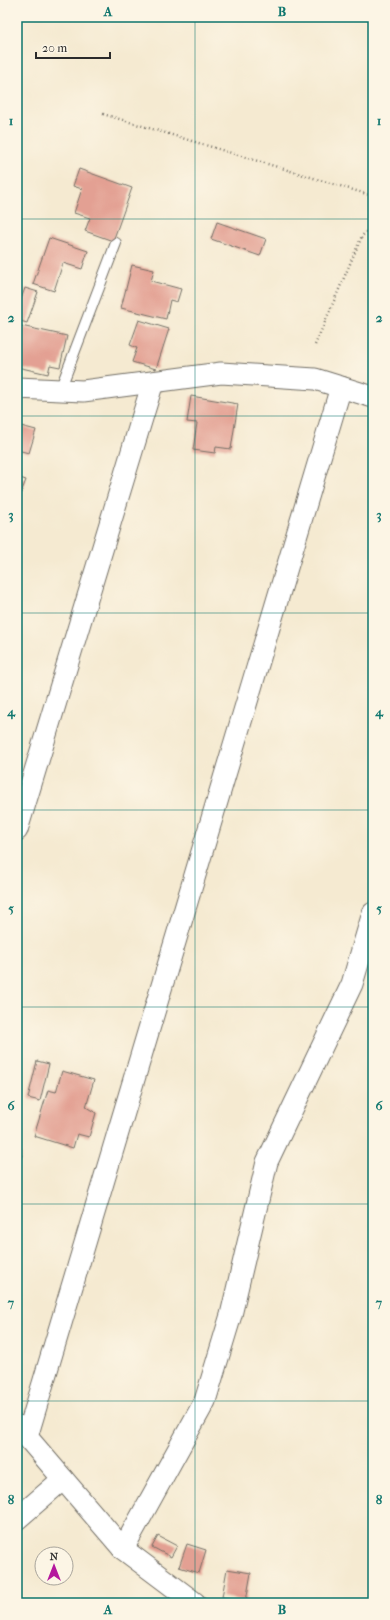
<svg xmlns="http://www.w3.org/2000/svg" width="390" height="1620" font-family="'IM FELL French Canon',serif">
	<rect width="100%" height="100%" fill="#fcf5e5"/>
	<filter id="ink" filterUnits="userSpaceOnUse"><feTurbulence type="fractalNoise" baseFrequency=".025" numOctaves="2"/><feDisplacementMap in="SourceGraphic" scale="8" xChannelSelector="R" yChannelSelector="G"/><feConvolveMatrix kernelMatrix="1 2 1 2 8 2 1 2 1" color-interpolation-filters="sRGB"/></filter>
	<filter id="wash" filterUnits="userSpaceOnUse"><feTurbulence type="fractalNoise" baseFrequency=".012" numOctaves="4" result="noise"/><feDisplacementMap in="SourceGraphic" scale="16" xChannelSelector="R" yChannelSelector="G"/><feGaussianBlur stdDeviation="0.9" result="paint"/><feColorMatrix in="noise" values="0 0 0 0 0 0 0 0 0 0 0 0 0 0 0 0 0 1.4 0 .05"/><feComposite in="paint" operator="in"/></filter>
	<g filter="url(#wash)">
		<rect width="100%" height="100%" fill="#f5ead1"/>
		<g id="blocks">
			<g fill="#e3a093">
				<polygon points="79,169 132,188 113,241 85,231 90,218 74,213 82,189 73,186"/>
				<polygon points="217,222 266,239 260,256 211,239"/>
				<polygon points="49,238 88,251 82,269 63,263 54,291 33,284"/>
				<polygon points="132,265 154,270 151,281 181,289 177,302 170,300 166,319 121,308"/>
				<polygon points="25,288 38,292 27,323 17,320 17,310"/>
				<polygon points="139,320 169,329 156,369 132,362 137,348 130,345"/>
				<polygon points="21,326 67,336 60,367 50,365 48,374 17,367 17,342"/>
				<polygon points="191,396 238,404 231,449 216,447 215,453 193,450 197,423 187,422"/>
				<polygon points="17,425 36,430 29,453 17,450"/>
				<polygon points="17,477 26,480 17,503"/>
				<polygon points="37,1061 49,1064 40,1101 28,1098"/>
				<polygon points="62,1071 94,1080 86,1107 96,1113 89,1137 77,1134 73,1148 34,1136 48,1090 56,1092"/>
				<polygon points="17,1153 22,1155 17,1167"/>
				<polygon points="158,1536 177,1546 171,1557 152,1547"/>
				<polygon points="187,1544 206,1550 199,1573 179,1567"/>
				<polygon points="227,1569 251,1573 246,1601 222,1597"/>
			</g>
		</g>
	</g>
	<g filter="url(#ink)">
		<use href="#blocks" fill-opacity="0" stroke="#726e65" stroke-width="1"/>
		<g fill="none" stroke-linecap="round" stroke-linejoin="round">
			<defs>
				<polyline id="service" points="60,390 116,243"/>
				<g id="minor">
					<polyline points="17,388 83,391 221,373 315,379 373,397"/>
					<polyline points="17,830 153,382"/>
					<polyline points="19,1426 27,1437 123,1549 195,1603"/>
					<polyline points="27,1437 341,387"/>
					<polyline points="17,1519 63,1479"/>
					<polyline points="123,1549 205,1401 231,1315 267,1162 352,984 373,913"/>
				</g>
			</defs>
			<use href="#service" stroke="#726e65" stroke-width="12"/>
			<use href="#minor" stroke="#726e65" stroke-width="23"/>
			<g stroke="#726e65" stroke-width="2.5" stroke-dasharray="1 3" stroke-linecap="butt">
				<polyline points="103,114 373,196"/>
				<polyline points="315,345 362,236 373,224"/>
			</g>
			<use href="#service" stroke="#fff" stroke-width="10"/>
			<use href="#minor" stroke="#fff" stroke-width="21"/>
		</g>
	</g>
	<path fill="none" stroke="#0f766e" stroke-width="1" stroke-opacity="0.55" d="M195,17V1603M17,219H373M17,416H373M17,613H373M17,810H373M17,1007H373M17,1204H373M17,1401H373"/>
	<rect width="390" height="1620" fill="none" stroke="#fcf5e5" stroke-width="44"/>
	<g transform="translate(54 1566)"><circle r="19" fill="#fcf5e5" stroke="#a8a49b"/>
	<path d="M0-3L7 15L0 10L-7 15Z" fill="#b5179e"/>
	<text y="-6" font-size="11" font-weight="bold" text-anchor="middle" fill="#2b2b2b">N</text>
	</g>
	<path d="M36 52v6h74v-6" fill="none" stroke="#2b2b2b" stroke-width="2"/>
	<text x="42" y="52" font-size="12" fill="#2b2b2b" stroke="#fcf5e5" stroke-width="3" paint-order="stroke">20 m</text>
	<rect x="22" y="22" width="346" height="1576" fill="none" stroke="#0f766e" stroke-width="1.5"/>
	<g font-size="13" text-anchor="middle" font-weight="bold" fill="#0f766e">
		<text x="108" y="16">A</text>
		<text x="282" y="16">B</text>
		<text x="11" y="125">1</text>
		<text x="379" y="125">1</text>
		<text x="11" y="322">2</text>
		<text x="379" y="322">2</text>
		<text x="11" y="519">3</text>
		<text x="379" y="519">3</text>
		<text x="11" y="716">4</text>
		<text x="379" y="716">4</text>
		<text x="11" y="913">5</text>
		<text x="379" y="913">5</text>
		<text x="11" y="1110">6</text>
		<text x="379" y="1110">6</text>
		<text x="11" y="1307">7</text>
		<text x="379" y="1307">7</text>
		<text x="11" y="1504">8</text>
		<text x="379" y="1504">8</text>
		<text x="108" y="1614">A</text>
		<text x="282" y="1614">B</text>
	</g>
</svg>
